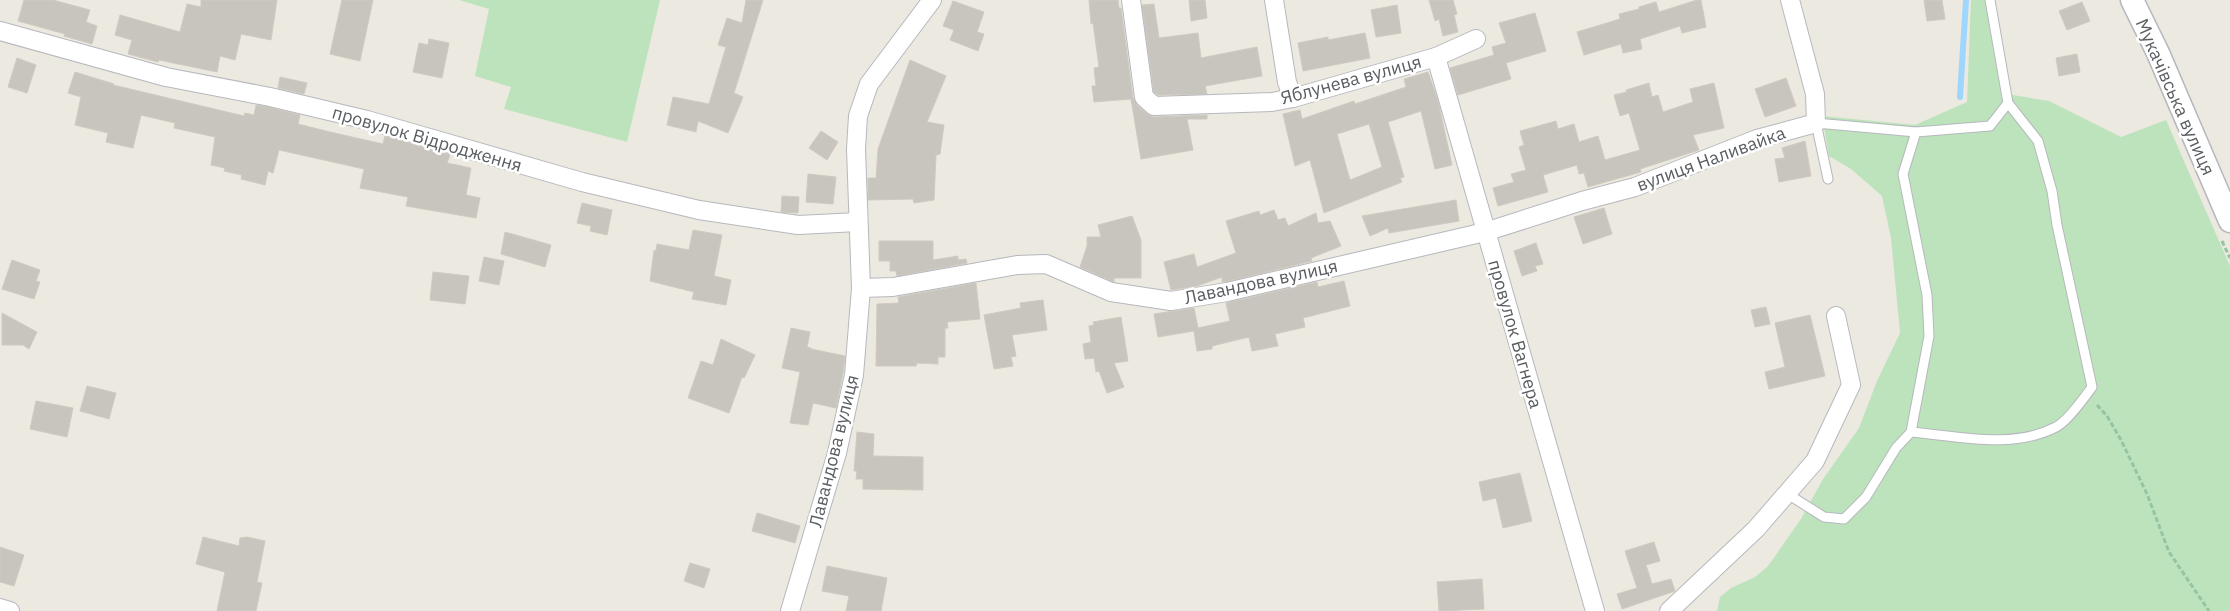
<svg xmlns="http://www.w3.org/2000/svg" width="2230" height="611" font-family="'IBM Plex Sans',sans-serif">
	<rect width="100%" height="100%" fill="#ece9e0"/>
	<g fill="#bde3bc">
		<polygon points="459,0 660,0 627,142 504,109 511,87 475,76 489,9"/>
		<polygon points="1971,0 1985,0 2001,93 2049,101 2121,137 2166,120 2230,266 2230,611 1717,611 1720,597 1731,588 1755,577 1768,566 1801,519 1823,479 1859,428 1877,381 1900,333 1891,238 1882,196 1851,169 1829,156 1822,116 1915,125 1967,102"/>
	</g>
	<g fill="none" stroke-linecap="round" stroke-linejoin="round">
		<polyline stroke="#9ed6fd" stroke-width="6" points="1960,97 1966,0"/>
	</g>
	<g fill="#c8c5bf" stroke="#d0cabf" fill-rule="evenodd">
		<polygon points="24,0 53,0 90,10 86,22 97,26 92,44 64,36 65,34 18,21"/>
		<polygon points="201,0 277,0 271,40 241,34 235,60 220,56 217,72 159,60 158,62 128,54 132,40 115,35 120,15 180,32 187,4 201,7"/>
		<polygon points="342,0 373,0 360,61 330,54"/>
		<polygon points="746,0 763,0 734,93 743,97 728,133 698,121 696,132 667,125 673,97 709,104 726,47 718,45 727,18 742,23"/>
		<polygon points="1089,0 1118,0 1119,8 1121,8 1133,98 1137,105 1147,114 1154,117 1207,115 1207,119 1187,119 1193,150 1141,159 1131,99 1094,102 1092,86 1096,86 1094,68 1099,67 1093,23 1091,24"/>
		<polygon points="1189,0 1205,0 1207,18 1191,21"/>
		<polygon points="1429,0 1453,0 1457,14 1454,15 1458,32 1443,36 1439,19 1435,21"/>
		<polygon points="1697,0 1701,0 1706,27 1682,33 1680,26 1640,39 1642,49 1623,53 1621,44 1584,55 1577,32 1620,19 1619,14 1639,9 1639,7 1656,2 1659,12"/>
		<polygon points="1924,0 1942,0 1945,19 1927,21"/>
		<polygon points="953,1 984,12 977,32 984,34 978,51 950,40 954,30 943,26"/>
		<polygon points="2082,2 2090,21 2067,30 2059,11"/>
		<polygon points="1154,4 1159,38 1198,33 1201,58 1257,47 1262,76 1205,86 1207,94 1158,95 1154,92 1142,5"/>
		<polygon points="1397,5 1401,33 1376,37 1371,10"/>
		<polygon points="1535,13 1546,51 1506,63 1511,79 1458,95 1450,68 1494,55 1492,47 1506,43 1499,23"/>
		<polygon points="1365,33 1370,58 1303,71 1298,43 1328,37 1328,40"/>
		<polygon points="429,39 449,43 442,78 413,72 419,43 428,45"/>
		<polygon points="2077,54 2080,72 2059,76 2056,58"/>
		<polygon points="17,58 36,65 27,93 8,87"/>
		<polygon points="910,60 946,76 927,122 944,125 940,154 936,155 934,200 914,203 913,199 868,200 868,178 876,178 878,149"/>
		<polygon points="75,72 114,84 113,85 244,116 245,113 254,115 256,105 268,107 300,115 298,124 330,132 383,144 385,136 450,155 447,163 471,168 466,195 480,198 476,218 406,206 408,197 360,188 364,169 279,150 273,173 268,171 265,185 241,179 242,175 224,171 225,168 211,165 215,137 174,128 175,123 141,115 133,148 106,142 108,133 75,125 81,97 68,93"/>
		<path d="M1428,72L1438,101L1452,165L1435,169L1421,111L1388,122L1404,177L1400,178L1402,182L1324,213L1310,160L1295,166L1283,114L1300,110L1302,119L1354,101L1355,104L1406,87L1404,79ZM1369,124L1382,167L1350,180L1337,134Z"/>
		<polygon points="280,77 307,83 304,94 278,88"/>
		<polygon points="1786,78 1796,106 1765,117 1755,89"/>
		<polygon points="1649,83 1652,97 1658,95 1663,112 1693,102 1690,89 1714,83 1724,128 1693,135 1699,150 1640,169 1641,172 1588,187 1584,173 1579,174 1577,165 1543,175 1548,192 1498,206 1493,188 1514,182 1511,174 1526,170 1519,147 1524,145 1520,131 1556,121 1558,129 1574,124 1579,142 1598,136 1605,160 1640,150 1629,113 1620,116 1614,95 1627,92 1626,90"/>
		<polygon points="821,131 838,142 827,160 809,148"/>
		<polygon points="1805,141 1811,176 1779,182 1775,159 1785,158 1782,148"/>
		<polygon points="808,174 836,177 833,204 806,202"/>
		<polygon points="782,196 799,197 798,213 781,212"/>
		<polygon points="1456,200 1459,221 1389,233 1388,228 1370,236 1362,216"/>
		<polygon points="582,203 612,210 607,235 590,231 591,226 577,223"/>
		<polygon points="1604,208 1612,234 1583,244 1574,217"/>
		<polygon points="1274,210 1278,220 1285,218 1288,226 1316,213 1318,223 1330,221 1341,246 1311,258 1312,261 1225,282 1222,282 1222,277 1197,286 1171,290 1164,262 1194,254 1197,267 1236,253 1226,221 1259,211 1260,215"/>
		<polygon points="1132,216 1141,240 1141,278 1114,278 1114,282 1080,267 1087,246 1087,237 1101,237 1098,225"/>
		<polygon points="693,230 722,235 714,276 731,280 726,305 692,299 694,292 650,281 654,250 656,251 657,244 689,250"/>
		<polygon points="505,232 551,245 545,267 501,254"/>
		<polygon points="879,241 933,241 933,260 958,256 958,260 966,259 967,263 897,276 896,271 890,271 890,261 879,261"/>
		<polygon points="1536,243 1543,264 1535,266 1537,271 1522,276 1514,251"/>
		<polygon points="484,257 504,261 499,285 479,281"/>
		<polygon points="12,260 40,270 36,281 40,282 34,299 2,289"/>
		<polygon points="433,272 469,276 465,304 430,300"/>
		<polygon points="1344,281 1350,306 1303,318 1305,327 1275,334 1278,346 1252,351 1249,337 1212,346 1212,349 1197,351 1194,331 1158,337 1154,314 1194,308 1198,328 1230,321 1226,303 1317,282 1318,287"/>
		<polygon points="976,283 980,319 947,322 948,328 945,328 945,357 938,357 938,364 917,363 916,366 876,366 877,304 899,303 898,297"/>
		<polygon points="1043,300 1047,330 1012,335 1016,356 1011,357 1013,366 994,369 984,315 1021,308 1020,303"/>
		<polygon points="1766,307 1770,324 1755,327 1751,310"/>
		<polygon points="2,313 37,332 29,349 23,345 2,345"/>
		<polygon points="1810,315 1825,376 1769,389 1765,372 1785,367 1775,323"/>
		<polygon points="1121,317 1128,361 1114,363 1124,387 1107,393 1099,371 1096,372 1094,358 1085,359 1083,344 1091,342 1089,326 1094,325 1093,322"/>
		<polygon points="791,328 810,332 807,347 811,348 811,349 845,356 843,373 836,408 813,403 808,425 790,423 800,372 782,368"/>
		<polygon points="721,339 755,355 744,378 742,377 729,413 688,398 701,361 713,365"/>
		<polygon points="87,386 116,393 109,419 80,411"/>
		<polygon points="36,401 73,408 67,437 30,429"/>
		<polygon points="857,432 874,434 873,456 923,457 923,490 863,489 863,479 856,479 857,471 854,471"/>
		<polygon points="1520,473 1532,521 1503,528 1496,498 1483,501 1479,482"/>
		<polygon points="757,513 800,526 795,543 752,531"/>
		<polygon points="203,537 239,546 240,538 247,537 265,541 257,582 262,583 256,611 217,611 225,572 196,564"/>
		<polygon points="1654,542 1660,561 1646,565 1652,584 1671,579 1675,591 1622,609 1617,594 1637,588 1625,551"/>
		<polygon points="0,547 24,555 14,586 0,582"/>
		<polygon points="690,563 710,569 704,588 684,581"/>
		<polygon points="827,566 887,578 881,611 846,611 849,596 822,591"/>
		<polygon points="1482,579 1484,609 1439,611 1437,582"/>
	</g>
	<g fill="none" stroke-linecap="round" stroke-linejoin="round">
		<defs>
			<g id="service">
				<polyline points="1828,179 1816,123 1916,132 1990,126 2008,103"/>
				<polyline points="1911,432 1929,336 1927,295 1903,174 1916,132"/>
				<path d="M1786,493L1824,517L1844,519L1866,497L1896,448L1911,432C1958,436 2011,450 2056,427C2068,421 2084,398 2092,387L2057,225L2052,191L2038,141L2008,103L1990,0"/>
			</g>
			<g id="minor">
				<polyline points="1131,0 1144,97 1154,106 1272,102 1293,98 1436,57 1476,39"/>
				<polyline points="1274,0 1287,82 1293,98"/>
				<polyline points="0,31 166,77 270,97 367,120 582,182 699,210 798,225 858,222"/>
				<polyline points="1436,57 1595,611"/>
				<polyline points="861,288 893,287 1017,265 1046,264 1111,292 1171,301 1227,292 1485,232 1582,201 1635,187 1757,139 1816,123 1815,94 1790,0"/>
				<polyline points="0,608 10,611"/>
				<polyline points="790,611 837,453 854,375 861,288 856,149 858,116 869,84 932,0"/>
				<polyline points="1669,611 1756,529 1815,461 1851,385 1836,316"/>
			</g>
			<polyline id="tertiary" points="2132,0 2158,53 2230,221"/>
		</defs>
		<use href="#service" stroke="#b6b8bd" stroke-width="11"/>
		<use href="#minor" stroke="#b6b8bd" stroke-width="20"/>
		<use href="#tertiary" stroke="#b6b8bd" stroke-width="25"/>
		<g stroke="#96c4a2" stroke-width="3" stroke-dasharray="5 2.5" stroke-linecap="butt">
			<polyline points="2222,241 2230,258"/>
			<polyline points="2097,405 2107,416 2121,440 2147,494 2169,552 2209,611"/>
		</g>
		<use href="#service" stroke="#fff" stroke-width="9"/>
		<use href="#minor" stroke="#fff" stroke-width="18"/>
		<use href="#tertiary" stroke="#fff" stroke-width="22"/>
	</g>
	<g text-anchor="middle" stroke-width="5" stroke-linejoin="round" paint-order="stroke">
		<g font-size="18" fill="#595d61" stroke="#fff">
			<text transform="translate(1351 80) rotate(-15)" y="6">Яблунева вулиця</text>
			<text transform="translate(2175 97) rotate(66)" y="6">Мукачівська вулиця</text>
			<text transform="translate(427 139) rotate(16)" y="6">провулок Відродження</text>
			<text transform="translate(1711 159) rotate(-20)" y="6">вулиця Наливайка</text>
			<text transform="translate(1261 282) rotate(-12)" y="6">Лавандова вулиця</text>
			<text transform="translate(1515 334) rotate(74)" y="6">провулок Вагнера</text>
			<text transform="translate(834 451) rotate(-76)" y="6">Лавандова вулиця</text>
		</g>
	</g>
</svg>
